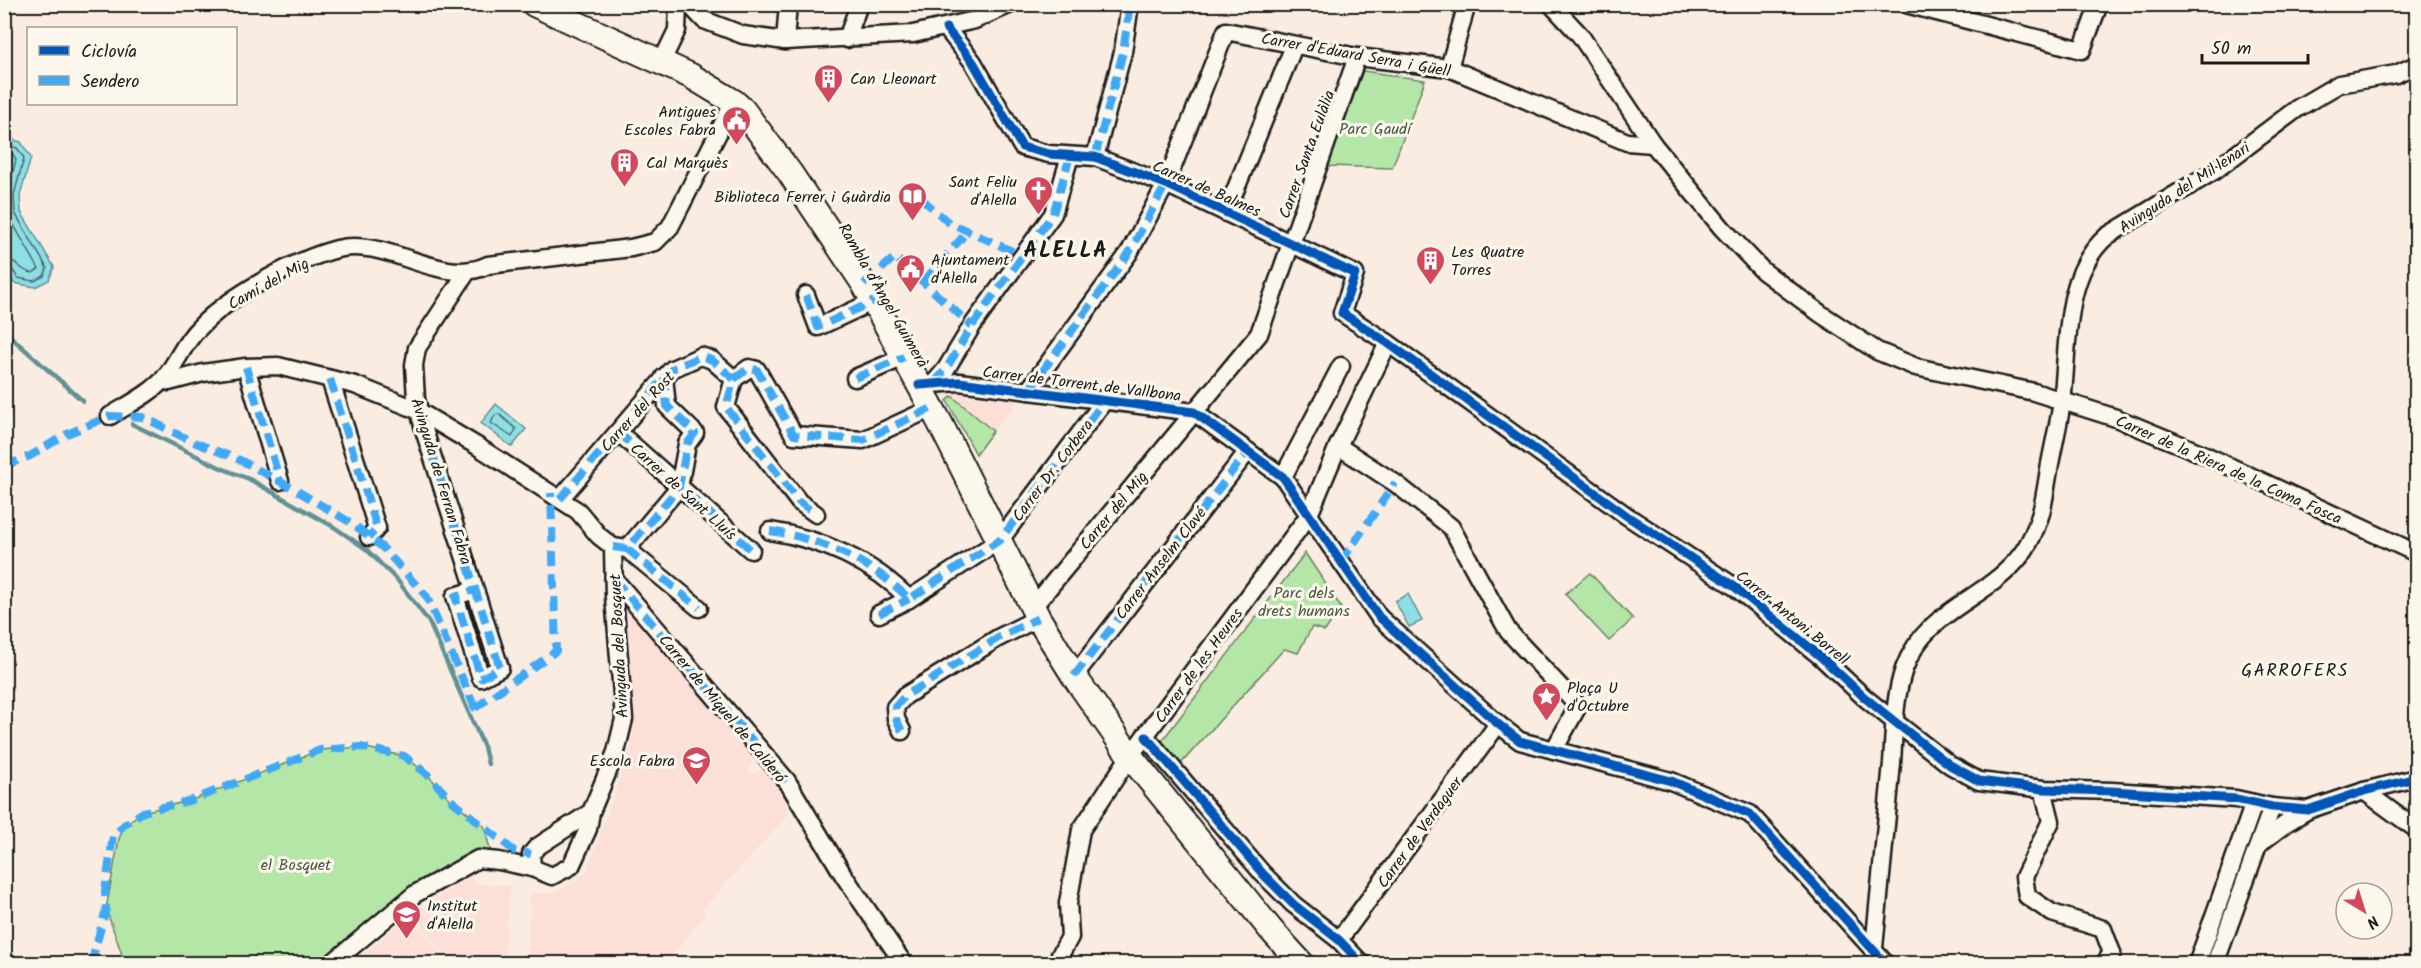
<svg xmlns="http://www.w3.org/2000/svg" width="2421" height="968" font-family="Kalam,sans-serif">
	<rect width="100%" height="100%" fill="#fbece2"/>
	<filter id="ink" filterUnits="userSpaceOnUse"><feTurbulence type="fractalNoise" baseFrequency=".0167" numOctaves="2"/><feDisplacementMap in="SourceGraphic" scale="12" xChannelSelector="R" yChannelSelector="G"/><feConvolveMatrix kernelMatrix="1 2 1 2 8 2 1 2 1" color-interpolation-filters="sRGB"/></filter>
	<g filter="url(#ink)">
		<g fill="#fcdfd7">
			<polygon points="957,388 1022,397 993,431 952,396"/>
			<polygon points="626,596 755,754 748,771 752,774 763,769 784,795 788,815 702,910 706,915 665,963 528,964 530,896 534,893 551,894 573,883 587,871 632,745 635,720"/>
			<polygon points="470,877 476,884 510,886 504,963 452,963 412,914"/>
			<polygon points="409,915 450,963 354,963"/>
		</g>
		<g fill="#b4e6a7" stroke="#688162" stroke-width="1.5">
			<polygon points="1363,71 1425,80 1392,168 1328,166"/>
			<polygon points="952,396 993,431 976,454 947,401"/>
			<polygon points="1305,553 1341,607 1325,631 1312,627 1298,653 1284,649 1177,768 1158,746"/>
			<polygon points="1590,573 1633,619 1609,641 1565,594"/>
			<polygon points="361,747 404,756 426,773 451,800 484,826 493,861 415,894 331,963 125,963 106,909 119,839 125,824 143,812 192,800 320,750"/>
		</g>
		<g fill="#8edfe5" stroke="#609195" stroke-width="1.5">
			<polygon points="5,138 21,142 31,158 20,195 21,212 54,267 49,280 35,287 14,283 5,268"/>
			<polygon points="496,404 526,429 512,447 481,423"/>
			<polygon points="1408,594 1422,621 1409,627 1395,601"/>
		</g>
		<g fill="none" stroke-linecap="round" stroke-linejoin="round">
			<g stroke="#4a6a6c" stroke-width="1.5">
				<polyline points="4,144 17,148 24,158 14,195 15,213 47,268 44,276 34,281 18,278 11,268 4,266"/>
				<path d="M4,152L13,154L16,160L7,194L8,215L39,269L33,273C17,271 20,260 4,259"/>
				<polygon points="499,414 516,429 512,437 491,423 495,415"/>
			</g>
			<g stroke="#609195" stroke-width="4.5">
				<polyline points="2102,18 2109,4"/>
				<polyline points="4,331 83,401"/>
				<polyline points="132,424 221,468 249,479 334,527 366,549 398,581 429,622 484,747 488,764"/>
			</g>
			<defs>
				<g id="minor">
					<polyline points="689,4 704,20 743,35 785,41 913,34 975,20 1011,4"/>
					<polyline points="1551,4 1580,35 1653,144 1722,228 1763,271 1821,314 1877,351 1916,367 2034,392 2116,418 2203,454 2416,553"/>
					<polyline points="1906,4 2082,50 2099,4"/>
					<polyline points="946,28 973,62 1022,147 1049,154 1095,157 1166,184 1355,274 1342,313 1388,343 1627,516 1735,587 1820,656 1864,697 1895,722 1950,765 1979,781 2043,789 2112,791 2236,799 2272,807 2308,810 2364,791 2416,778"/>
					<polyline points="847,39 859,4"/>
					<polyline points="785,41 788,4"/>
					<polyline points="662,61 677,30 678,4"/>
					<polyline points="1449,68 1467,4"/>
					<polyline points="1095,157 1123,52 1130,4"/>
					<polyline points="1226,213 1294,46"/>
					<polyline points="467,272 417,348 414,365 416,399 425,433 500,668 481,678 455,596 475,590"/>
					<polyline points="806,295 818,327 874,301"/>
					<polyline points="246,367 280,481"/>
					<polyline points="855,378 904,357"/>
					<polyline points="164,379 169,382 203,373 246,367 278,366 355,385 415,409 477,446 578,511 599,536 613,547"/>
					<polyline points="330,379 377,528 369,537"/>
					<polyline points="734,379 749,368 757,370 794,435 863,440 932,408"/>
					<polyline points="934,383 946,369 972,326 1053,214 1070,156"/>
					<polyline points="919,385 959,382 1194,412 1283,477 1379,617 1498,724 1520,741 1671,781 1750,814 1886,964"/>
					<polyline points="1028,391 1129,253 1166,184 1226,31 1357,57 1449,68 1627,142 1653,144"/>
					<path d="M110,416C126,406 154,392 165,377C178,361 184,342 199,328C229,296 295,260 337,249C387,236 441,288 488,265L631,248L655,242L670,227L734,102"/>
					<polyline points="618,432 751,550"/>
					<polyline points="1338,446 1395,483 1451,527 1508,631 1578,706 1554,750"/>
					<polyline points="1283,477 1341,366"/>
					<polyline points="560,499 672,369 701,356 712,360 734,379 726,407 799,502 816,514"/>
					<path d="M770,531C822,539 873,562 909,599L1000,540L1105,400"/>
					<polyline points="613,547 627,549 679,487 687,444 695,433 667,406 664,377"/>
					<polyline points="627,549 699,608"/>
					<polyline points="614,579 787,781 844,876 904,964"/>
					<polyline points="1033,607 1259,334 1357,57"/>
					<polyline points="879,614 909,599"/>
					<polyline points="1074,676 1248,451"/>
					<polyline points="902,731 896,719 895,707 905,696 998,638 1038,618"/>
					<polyline points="1146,737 1263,874 1293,904 1339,940 1362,964"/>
					<polyline points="2043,789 2051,821 2024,877 2027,896 2052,913 2103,929 2112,953 2104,964"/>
					<polyline points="2364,791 2416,829"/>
					<polyline points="591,812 537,847 531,854 532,868 552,876 571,866 588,829 591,812 616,752 624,719 614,597 613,547"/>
					<polyline points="2259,844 2288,822 2308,810"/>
					<polyline points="1339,940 1498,724"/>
					<path d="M1874,948C1880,886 1886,825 1892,763C1894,733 1894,698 1904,669C1925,611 1980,602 2016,561C2028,548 2036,529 2041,513C2045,497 2047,480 2050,464C2054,443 2059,422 2062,402C2069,348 2062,275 2107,236L2214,171L2298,108L2339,84L2396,74L2416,65"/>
					<polyline points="331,964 415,894 478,859 499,861 532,868"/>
					<polyline points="1055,964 1070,937 1068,903 1081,830 1130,756 1309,515 1338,446 1388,343"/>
					<polyline points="2197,964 2254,803"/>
					<polyline points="2215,964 2272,807"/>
				</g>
				<polyline id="secondary" points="534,4 691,76 734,102 743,110 790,173 864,284 939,421 1038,618 1074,676 1130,756 1271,930 1302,964"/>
			</defs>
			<use href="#minor" stroke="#1c1c1c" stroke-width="21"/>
			<use href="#secondary" stroke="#1c1c1c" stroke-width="28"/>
			<use href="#minor" stroke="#fbf7ec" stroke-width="16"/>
			<use href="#secondary" stroke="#fbf7ec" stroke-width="24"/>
			<g stroke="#3fa9f5" stroke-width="8" stroke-dasharray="15 8" stroke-linecap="butt">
				<polyline points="1095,157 1123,52 1130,4"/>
				<polyline points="921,198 948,222 1023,256"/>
				<polyline points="923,282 967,232"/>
				<polyline points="864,284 895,257 972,326"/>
				<polyline points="806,295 818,327 874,301"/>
				<polyline points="246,367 280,481"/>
				<polyline points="855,378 904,357"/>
				<polyline points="330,379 377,528 369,537"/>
				<polyline points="734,379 749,368 757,370 794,435 863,440 932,408"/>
				<polyline points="934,383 946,369 972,326 1053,214 1070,156"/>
				<polyline points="1028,391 1129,253 1166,184 1163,183"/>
				<polyline points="419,411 500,668 481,678 455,596 475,590"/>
				<polyline points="618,432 751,550"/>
				<polyline points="4,466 30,456 67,434 110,416 143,417 191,441 240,460 294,489 353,524 383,548 427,597 475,708 479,711"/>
				<polyline points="560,499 672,369 701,356 712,360 734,379 726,407 799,502 816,514"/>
				<path d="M770,531C822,539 873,562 909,599L1000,540L1105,400"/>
				<polyline points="613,547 627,549 679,487 687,444 695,433 667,406 664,377"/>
				<polyline points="627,549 699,608"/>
				<polyline points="1341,562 1395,483"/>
				<polyline points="614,579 787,781"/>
				<polyline points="879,614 909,599"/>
				<polyline points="1074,676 1248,451"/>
				<polyline points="475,708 556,651 551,493"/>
				<polyline points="902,731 896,719 895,707 905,696 998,638 1038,618"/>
				<polyline points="91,964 106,909 105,891 113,836 125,824 143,812 192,800 320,750 361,747 404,756 426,773 451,800 514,851 531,854"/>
			</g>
			<defs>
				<g id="cycleway">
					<polyline points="946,28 973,62 1022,147 1049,154 1095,157 1166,184 1355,274 1342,313 1388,343 1627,516 1735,587 1820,656 1864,697 1895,722 1950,765 1979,781 2043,789 2112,791 2236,799 2272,807 2308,810 2364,791 2416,778"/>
					<polyline points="919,385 959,382 1194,412 1283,477 1379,617 1498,724 1520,741 1671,781 1750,814 1886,964"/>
					<polyline points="1146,737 1263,874 1293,904 1339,940 1362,964"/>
				</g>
			</defs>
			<use href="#cycleway" stroke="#fbf7ec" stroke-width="13"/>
			<use href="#cycleway" stroke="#0057b8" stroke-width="9"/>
		</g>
	</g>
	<defs>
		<symbol id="building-pin" viewBox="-11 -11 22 30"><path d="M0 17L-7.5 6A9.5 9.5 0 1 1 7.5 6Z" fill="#d1495b" stroke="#fbf7ec"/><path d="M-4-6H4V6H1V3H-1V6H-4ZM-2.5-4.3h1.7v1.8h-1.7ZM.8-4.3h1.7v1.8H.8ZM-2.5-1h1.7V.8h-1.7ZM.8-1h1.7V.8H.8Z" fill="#fff"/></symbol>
		<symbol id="civic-pin" viewBox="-11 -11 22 30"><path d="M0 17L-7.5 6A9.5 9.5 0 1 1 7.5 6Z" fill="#d1495b" stroke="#fbf7ec"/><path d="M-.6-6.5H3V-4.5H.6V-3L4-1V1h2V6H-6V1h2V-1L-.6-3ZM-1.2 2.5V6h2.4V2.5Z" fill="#fff"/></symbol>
		<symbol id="church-pin" viewBox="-11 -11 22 30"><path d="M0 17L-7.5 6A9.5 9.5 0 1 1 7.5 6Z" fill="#d1495b" stroke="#fbf7ec"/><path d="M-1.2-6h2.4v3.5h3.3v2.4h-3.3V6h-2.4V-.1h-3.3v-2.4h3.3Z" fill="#fff"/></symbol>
		<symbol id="library-pin" viewBox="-11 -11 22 30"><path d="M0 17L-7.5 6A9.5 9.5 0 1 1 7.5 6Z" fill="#d1495b" stroke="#fbf7ec"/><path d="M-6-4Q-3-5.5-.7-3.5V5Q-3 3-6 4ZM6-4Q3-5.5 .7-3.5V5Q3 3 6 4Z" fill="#fff"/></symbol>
		<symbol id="sight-pin" viewBox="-11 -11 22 30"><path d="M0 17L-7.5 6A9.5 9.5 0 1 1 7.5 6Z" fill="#d1495b" stroke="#fbf7ec"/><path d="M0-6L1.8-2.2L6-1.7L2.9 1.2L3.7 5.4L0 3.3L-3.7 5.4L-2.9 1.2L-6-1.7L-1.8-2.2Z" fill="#fff"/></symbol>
		<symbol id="school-pin" viewBox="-11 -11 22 30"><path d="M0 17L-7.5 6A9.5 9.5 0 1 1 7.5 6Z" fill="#d1495b" stroke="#fbf7ec"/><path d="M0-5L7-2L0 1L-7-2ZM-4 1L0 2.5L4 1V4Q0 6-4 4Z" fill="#fff"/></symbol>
	</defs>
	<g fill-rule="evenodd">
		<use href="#building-pin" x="812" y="62" width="33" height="45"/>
		<use href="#civic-pin" x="720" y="104" width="33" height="45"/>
		<use href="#building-pin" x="608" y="146" width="33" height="45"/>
		<use href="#church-pin" x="1022" y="174" width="33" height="45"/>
		<use href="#library-pin" x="896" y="180" width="33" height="45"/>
		<use href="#building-pin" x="1414" y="244" width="33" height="45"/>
		<use href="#civic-pin" x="894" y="252" width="33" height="45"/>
		<use href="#sight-pin" x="1530" y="680" width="33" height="45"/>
		<use href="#school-pin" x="680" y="744" width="33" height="45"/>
		<use href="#school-pin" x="390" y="898" width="33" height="45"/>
	</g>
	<g text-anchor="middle" stroke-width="6" stroke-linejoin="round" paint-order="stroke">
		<g font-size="16" fill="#1c1c1c" stroke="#fbf7ec">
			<text transform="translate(1356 54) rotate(10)" y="6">Carrer d'Eduard Serra i Güell</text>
			<text transform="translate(1306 154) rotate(-70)" y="6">Carrer Santa Eulàlia</text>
			<text transform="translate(2184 187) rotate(-33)" y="6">Avinguda del Mil·lenari</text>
			<text transform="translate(1207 188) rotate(24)" y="6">Carrer de Balmes</text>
			<text transform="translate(268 283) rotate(-29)" y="6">Camí del Mig</text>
			<text transform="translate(884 295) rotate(60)" y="6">Rambla d'Àngel Guimerà</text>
			<text transform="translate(1082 383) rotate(7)" y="6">Carrer de Torrent de Vallbona</text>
			<text transform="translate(637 411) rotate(-48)" y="6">Carrer del Rost</text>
			<text transform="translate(2229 469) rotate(24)" y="6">Carrer de la Riera de la Coma Fosca</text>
			<text transform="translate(1052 470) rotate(-53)" y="6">Carrer Dr. Corbera</text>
			<text transform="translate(442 481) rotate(73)" y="6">Avinguda de Ferran Fabra</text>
			<text transform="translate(684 491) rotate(42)" y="6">Carrer de Sant Lluís</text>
			<text transform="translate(1113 510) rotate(-50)" y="6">Carrer del Mig</text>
			<text transform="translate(1160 563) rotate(-52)" y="6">Carrer Anselm Clavé</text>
			<text transform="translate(1793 617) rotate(39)" y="6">Carrer Antoni Borrell</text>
			<text transform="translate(618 646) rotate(-93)" y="6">Avinguda del Bosquet</text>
			<text transform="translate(1198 665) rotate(-54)" y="6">Carrer de les Heures</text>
			<text transform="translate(723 708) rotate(50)" y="6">Carrer de Miquel de Calderó</text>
			<text transform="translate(1419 832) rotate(-54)" y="6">Carrer de Verdaguer</text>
		</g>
		<g font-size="16" fill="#1c1c1c" stroke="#fbf7ec" text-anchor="start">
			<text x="850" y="84">Can Lleonart</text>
			<text x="716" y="117" text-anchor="end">Antigues<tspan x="716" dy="18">Escoles Fabra</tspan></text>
			<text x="646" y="168">Cal Marquès</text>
			<text x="1017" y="187" text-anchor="end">Sant Feliu<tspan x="1017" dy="18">d'Alella</tspan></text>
			<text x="891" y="202" text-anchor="end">Biblioteca Ferrer i Guàrdia</text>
			<text x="1451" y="257">Les Quatre<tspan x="1451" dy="18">Torres</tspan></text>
			<text x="931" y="265">Ajuntament<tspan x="931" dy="18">d'Alella</tspan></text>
			<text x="1567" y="693">Plaça U<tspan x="1567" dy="18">d'Octubre</tspan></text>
			<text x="675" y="766" text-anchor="end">Escola Fabra</text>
			<text x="427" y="911">Institut<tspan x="427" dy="18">d'Alella</tspan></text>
		</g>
		<g font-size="16" fill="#4a5946" stroke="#fbf7ec">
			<text x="1375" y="134">Parc Gaudí</text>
			<text x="1304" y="598">Parc dels<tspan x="1304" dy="18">drets humans</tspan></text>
			<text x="296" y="870">el Bosquet</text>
		</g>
		<g font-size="18" letter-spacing="1.5" fill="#1c1c1c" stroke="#fbf7ec">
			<text x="2295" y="676">GARROFERS</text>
		</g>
		<g font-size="22" font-weight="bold" letter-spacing="1.5" fill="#1c1c1c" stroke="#fbf7ec">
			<text x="1066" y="257">ALELLA</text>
		</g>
	</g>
	<rect width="2421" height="968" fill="none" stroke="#fbf7ec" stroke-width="24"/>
	<rect x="12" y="12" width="2397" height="944" fill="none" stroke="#1c1c1c" stroke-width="2" filter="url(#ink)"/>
	<rect x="27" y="27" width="210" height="78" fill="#fbf7ec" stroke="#a29f99" stroke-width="1.5"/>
	<rect x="39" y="46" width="30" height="9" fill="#0057b8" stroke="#a29f99" stroke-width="1.5"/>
	<text x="81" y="57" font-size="18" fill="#1c1c1c">Ciclovía</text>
	<rect x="39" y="76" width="30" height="9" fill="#3fa9f5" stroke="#a29f99" stroke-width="1.5"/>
	<text x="81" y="87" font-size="18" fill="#1c1c1c">Sendero</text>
	<g transform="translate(2364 911) rotate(142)"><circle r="28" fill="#fbf7ec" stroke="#a29f99" stroke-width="1.5"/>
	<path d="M0-4.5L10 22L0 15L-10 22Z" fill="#d1495b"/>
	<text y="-9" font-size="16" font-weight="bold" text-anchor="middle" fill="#1c1c1c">N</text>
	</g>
	<path d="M2202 54v9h106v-9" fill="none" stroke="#1c1c1c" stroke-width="3"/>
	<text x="2211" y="54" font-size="18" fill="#1c1c1c" stroke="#fbf7ec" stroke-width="4.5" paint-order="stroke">50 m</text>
</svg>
